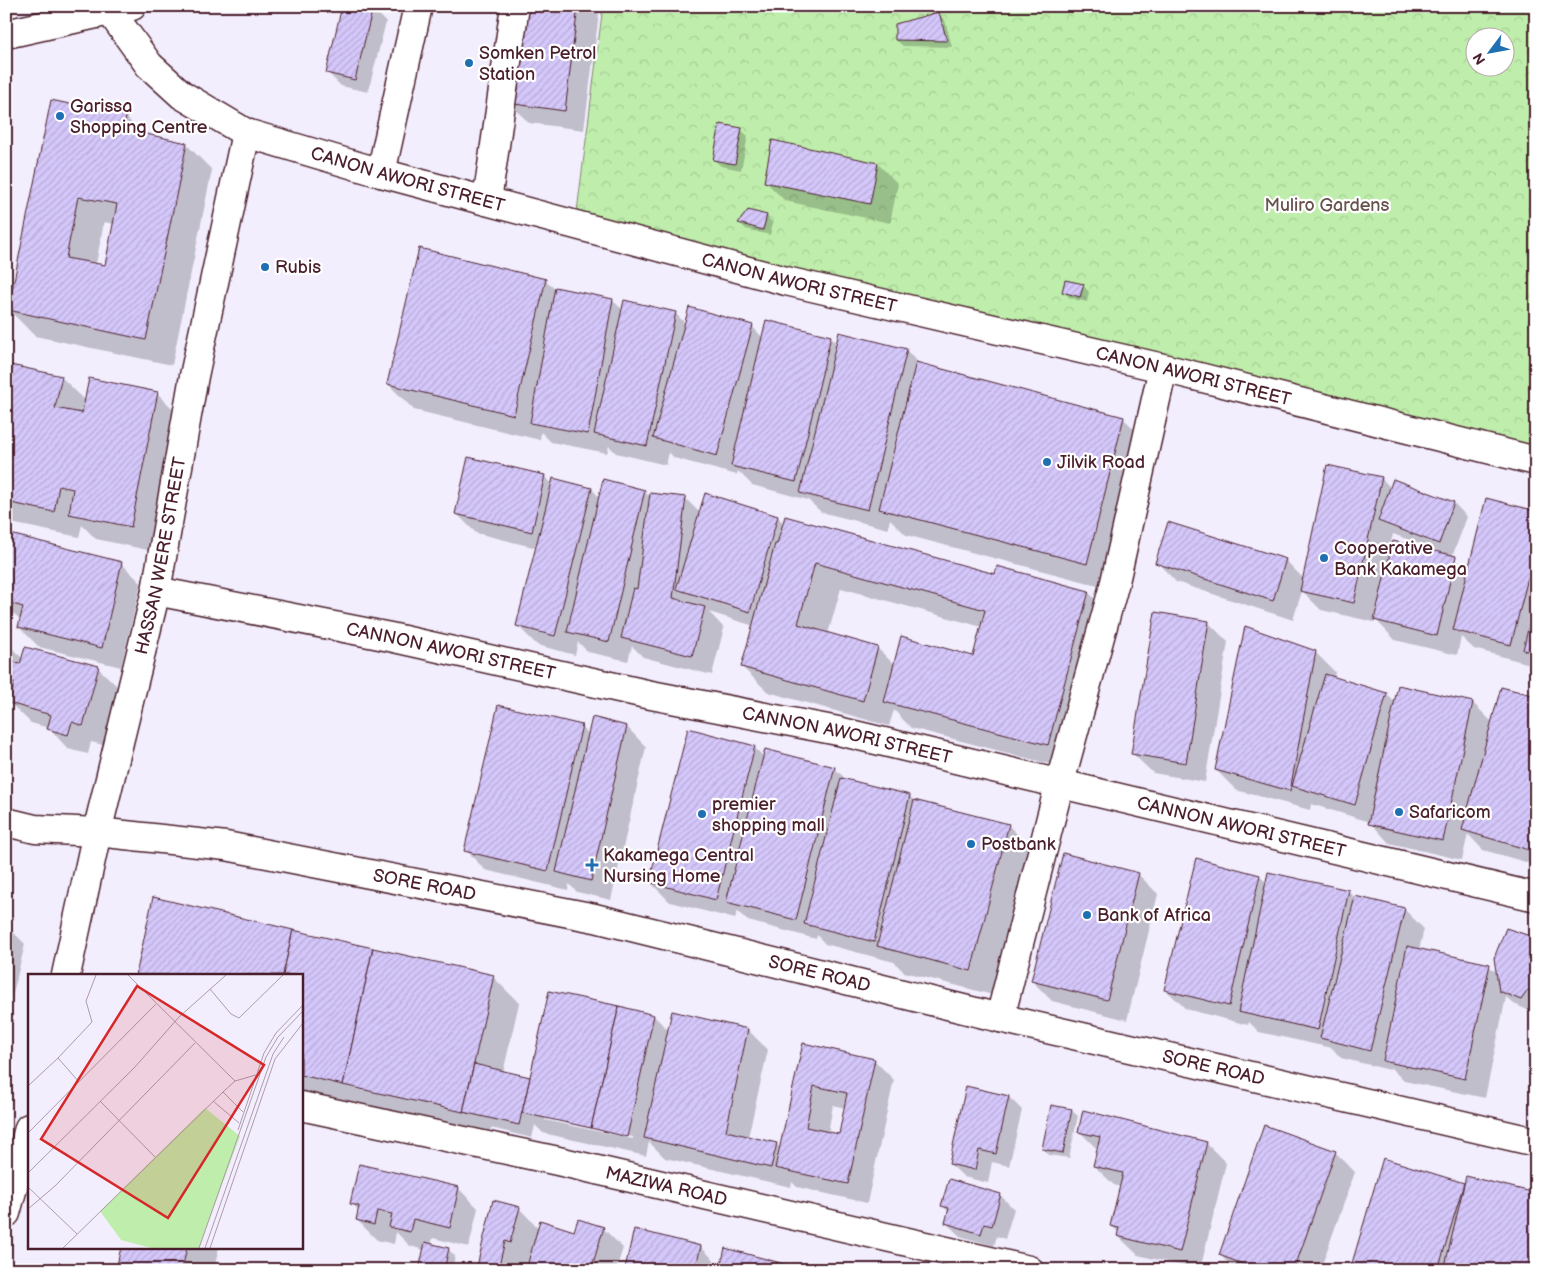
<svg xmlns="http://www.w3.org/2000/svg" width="1542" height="1276" font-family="'Balsamiq Sans',sans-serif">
	<defs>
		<pattern id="forest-crowns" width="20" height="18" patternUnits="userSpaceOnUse" patternTransform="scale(1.25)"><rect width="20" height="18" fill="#bfeeac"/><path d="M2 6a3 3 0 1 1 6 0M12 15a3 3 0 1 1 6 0" fill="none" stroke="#a6cc94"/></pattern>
		<pattern id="building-hatch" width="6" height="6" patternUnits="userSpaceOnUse" patternTransform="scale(1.25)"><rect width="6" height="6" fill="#d4c7fa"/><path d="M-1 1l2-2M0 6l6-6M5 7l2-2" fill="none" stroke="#b8aad6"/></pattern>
	</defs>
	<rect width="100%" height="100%" fill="#f2eefe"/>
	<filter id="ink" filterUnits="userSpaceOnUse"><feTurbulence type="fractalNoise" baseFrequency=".02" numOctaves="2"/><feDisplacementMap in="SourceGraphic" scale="10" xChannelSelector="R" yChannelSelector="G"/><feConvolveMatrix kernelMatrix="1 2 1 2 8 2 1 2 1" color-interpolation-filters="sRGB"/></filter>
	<g filter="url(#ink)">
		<path fill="url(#forest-crowns)" stroke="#84866c" fill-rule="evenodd" d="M603,6H1536V461L575,227ZM1474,38H1504V68H1474Z"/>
		<g fill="#0003" fill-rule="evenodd">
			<polygon points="344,6 373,8 386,22 368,92 341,86 327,72"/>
			<polygon points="521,6 600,6 584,130 529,123 509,103"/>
			<polygon points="938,14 945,20 952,47 903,46 896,40"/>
			<path d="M126,117L143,135L186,144L212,170L172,365L35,336L9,310ZM104,222L114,224L106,266L96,264Z"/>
			<polygon points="741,130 748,136 741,170 721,166 714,160"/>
			<polygon points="878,164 898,184 890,223 785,201 765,181"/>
			<polygon points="766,216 773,223 770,235 746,229 740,223"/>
			<polygon points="545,280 556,290 612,300 623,310 675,313 686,324 752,326 763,338 767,322 831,338 837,344 840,334 907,351 921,365 1123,418 1149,444 1112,589 906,535 890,519 888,529 821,512 808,500 752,485 738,471 737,475 674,458 669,452 666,465 616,453 609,446 607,453 551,442 541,432 540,440 414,410 388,384"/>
			<polygon points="1083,285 1089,292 1087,302 1070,298 1064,292"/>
			<polygon points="6,366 61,377 86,401 157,393 183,419 157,552 96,539 82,525 79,537 6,522"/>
			<path d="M544,476L553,485L554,480L592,489L600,498L644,491L651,498L686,499L700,513L705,495L778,517L784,524L996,575L1088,592L1114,618L1073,770L911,728L894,710L889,726L768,692L742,667L754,626L709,612L724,628L712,675L643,657L632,646L628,661L588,652L578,642L575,655L537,645L517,625L537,548L476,533L456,513ZM841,588L982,627L974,657L895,665L877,648L828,634Z"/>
			<path d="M1381,478L1391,488L1394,481L1454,503L1467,517L1452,557L1469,571L1536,513V661L1532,658L1530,664L1474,649L1461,637L1457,655L1395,640L1375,619L1374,622L1321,610L1302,591L1293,620L1176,582L1157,562L1285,560L1304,579ZM1393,534L1444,553L1443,554L1391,542Z"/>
			<polygon points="6,535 122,564 141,583 121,667 39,647 19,627 21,620 6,607"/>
			<polygon points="1208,622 1228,642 1205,782 1153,773 1133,754"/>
			<polygon points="6,642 23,659 98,668 118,687 103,745 91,742 88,754 68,749 49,728 31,723 10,703 6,718"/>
			<polygon points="1315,652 1335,672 1334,678 1387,694 1395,703 1473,703 1493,723 1536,698 1536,865 1483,850 1468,834 1462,860 1389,843 1370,822 1311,804 1310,810 1236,790 1216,770"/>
			<polygon points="581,726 589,734 627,727 646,747 611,900 577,892 569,884 568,890 485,870 466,850"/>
			<polygon points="754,747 764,757 834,768 847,780 910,796 914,801 1008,825 1034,851 997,996 904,972 894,962 825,944 817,935 816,939 748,921 737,911 735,919 670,902 650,882"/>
			<polygon points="1138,874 1158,894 1127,1020 1052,1001 1032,981"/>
			<polygon points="1259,876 1267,883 1348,891 1355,898 1404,909 1424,929 1419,950 1489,966 1498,974 1536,940 1536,1011 1534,1013 1514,1004 1506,997 1485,1098 1404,1081 1390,1067 1390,1070 1341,1058 1332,1048 1259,1032 1249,1022 1248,1025 1186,1009 1166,990"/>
			<path d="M154,899L493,977L519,1003L503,1073L531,1080L550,992L654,1016L669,1031L748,1030L768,1050L748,1137L776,1144L781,1149L804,1044L874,1060L894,1080L867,1203L797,1187L792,1182L791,1187L665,1158L649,1142L646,1156L543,1133L535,1125L532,1138L491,1128L489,1137L370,1110L364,1104L301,1090V975ZM833,1105L845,1108L840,1135L828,1133ZM545,1117L633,1137V1139L545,1120Z"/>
			<polygon points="6,925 25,944 9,1010 6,1009"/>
			<polygon points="967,1087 1009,1097 1022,1110 1009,1166 992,1162 988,1183 964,1177 950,1164"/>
			<polygon points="1071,1110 1078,1116 1069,1158 1049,1155 1043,1148"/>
			<polygon points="1079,1131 1206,1143 1226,1163 1200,1270 1138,1255 1118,1236 1119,1233 1112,1226 1121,1187 1114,1185 1094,1166 1098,1150"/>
			<polygon points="1335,1152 1355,1172 1320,1270 1235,1270 1220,1255"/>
			<polygon points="1384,1160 1465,1185 1536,1194 1536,1270 1351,1270"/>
			<polygon points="458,1188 478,1208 469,1247 433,1238 431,1245 448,1249 455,1256 452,1270 421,1270 424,1250 410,1246 396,1232 394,1244 377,1240 357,1220 359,1211 352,1203"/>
			<polygon points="1000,1195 1014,1209 1005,1239 997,1236 994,1246 960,1236 946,1223 949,1212 942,1205"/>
			<polygon points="519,1208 539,1229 575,1232 603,1228 623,1248 616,1270 477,1270"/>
			<polygon points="122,1247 219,1247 214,1270 118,1270"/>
			<polygon points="701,1247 714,1260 712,1270 629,1270 626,1267"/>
		</g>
		<g fill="url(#building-hatch)" stroke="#4a1f2b" fill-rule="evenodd">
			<polygon points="342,6 373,7 355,80 326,73"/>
			<polygon points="520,6 578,6 565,111 507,103"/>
			<polygon points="939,12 947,41 895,40 895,24"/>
			<path d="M51,100L126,116L124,129L187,143L146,340L8,310ZM78,197L117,204L105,265L66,258Z"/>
			<polygon points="720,124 742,128 735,164 713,160"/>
			<polygon points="772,140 878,163 870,204 764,182"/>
			<polygon points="748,210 767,215 763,230 738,223"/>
			<polygon points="419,248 546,279 514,415 387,384"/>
			<polygon points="1065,280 1084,284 1080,297 1062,292"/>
			<polygon points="555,287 613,299 588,434 530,423"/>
			<polygon points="624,300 676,312 647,446 594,434"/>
			<polygon points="689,307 753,325 717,456 653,438"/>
			<polygon points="766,320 831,336 796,482 731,466"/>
			<polygon points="839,332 907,349 868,510 800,493"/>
			<polygon points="916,362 1124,417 1087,564 879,509"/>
			<polygon points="6,364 62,376 55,408 82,413 89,378 158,392 131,527 69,514 73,489 59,486 54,512 6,502"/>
			<polygon points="468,457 545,475 532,532 455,514"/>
			<polygon points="1327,465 1382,477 1354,603 1300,591"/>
			<polygon points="553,478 592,488 555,636 516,626"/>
			<polygon points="603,479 645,490 609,642 567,632"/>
			<polygon points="1393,479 1454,502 1439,544 1378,521"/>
			<polygon points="650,493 686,497 673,598 705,607 692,656 621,638 633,588 637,589"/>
			<polygon points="705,493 778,516 750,612 676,589"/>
			<polygon points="1486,498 1536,511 1536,546 1511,645 1453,630"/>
			<polygon points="785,516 995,574 997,566 1089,591 1048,745 884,702 901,636 973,656 985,610 815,563 798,624 878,647 863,701 741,667 775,544 777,544"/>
			<polygon points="1168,522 1286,559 1273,601 1155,563"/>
			<polygon points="6,533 122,562 102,648 18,627 23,607 6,602"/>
			<polygon points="1393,541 1456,556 1437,636 1374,620"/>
			<polygon points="1536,595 1536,653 1523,650"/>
			<polygon points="1155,612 1209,621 1186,763 1131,754"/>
			<polygon points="1245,626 1316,651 1290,791 1215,770"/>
			<polygon points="25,647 99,666 83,726 72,722 68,735 47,729 51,715 9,703 14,683 6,681 6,660 20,664"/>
			<polygon points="1325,674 1387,693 1355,805 1292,786"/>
			<polygon points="1398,685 1473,702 1443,841 1368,824"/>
			<polygon points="1501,687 1536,696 1536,826 1529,850 1462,830"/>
			<polygon points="498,705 582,725 548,871 464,851"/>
			<polygon points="592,717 627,726 591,881 556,872"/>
			<polygon points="688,728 755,746 716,900 649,882"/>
			<polygon points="765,749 835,767 796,920 726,902"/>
			<polygon points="841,778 910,795 874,942 804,924"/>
			<polygon points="914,800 1009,824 971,971 877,946"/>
			<polygon points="1063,853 1139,873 1107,1000 1031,981"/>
			<polygon points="1196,858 1260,875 1229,1006 1164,990"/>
			<polygon points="1268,872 1349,890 1318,1030 1238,1012"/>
			<polygon points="1355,896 1405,908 1370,1051 1320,1038"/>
			<polygon points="153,897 293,930 283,975 136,975"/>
			<polygon points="1506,928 1536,938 1536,993 1528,990 1521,1000 1499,991 1494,958"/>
			<polygon points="293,930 373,948 343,1085 301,1075 301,975 283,975"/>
			<polygon points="1407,946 1490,964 1465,1079 1383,1061"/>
			<polygon points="373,948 494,975 463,1112 343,1085"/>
			<polygon points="549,991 619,1006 591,1128 522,1113"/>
			<polygon points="619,1006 654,1015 627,1137 591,1128"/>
			<polygon points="672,1011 748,1029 726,1131 777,1143 771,1168 644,1138"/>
			<path d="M803,1043L875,1059L848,1184L775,1168ZM814,1086L847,1093L839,1134L806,1127Z"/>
			<polygon points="474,1064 530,1077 519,1125 463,1112"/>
			<polygon points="966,1086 1009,1096 996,1154 979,1150 975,1170 949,1164"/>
			<polygon points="1051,1105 1072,1109 1063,1153 1042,1149"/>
			<polygon points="1083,1110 1207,1142 1180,1252 1117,1236 1119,1228 1110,1226 1123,1173 1093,1166 1100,1137 1078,1132"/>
			<polygon points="1264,1125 1336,1151 1294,1270 1259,1270 1219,1255"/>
			<polygon points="1383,1158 1464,1183 1438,1270 1350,1270"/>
			<polygon points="359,1164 459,1187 450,1228 413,1219 410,1232 389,1227 392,1214 377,1211 374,1225 356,1220 359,1206 350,1204"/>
			<polygon points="1466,1176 1536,1193 1536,1236 1528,1270 1444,1270"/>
			<polygon points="949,1179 1001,1194 992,1226 984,1224 981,1234 945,1223 949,1208 941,1206"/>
			<polygon points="493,1200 520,1207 510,1243 505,1241 498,1270 476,1270"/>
			<polygon points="578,1219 604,1227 591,1270 526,1270 540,1220 574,1231"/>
			<polygon points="634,1229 701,1246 695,1270 625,1268"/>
			<polygon points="425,1242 449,1248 444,1270 419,1270"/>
			<polygon points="121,1247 187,1247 182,1270 116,1270"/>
			<polygon points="725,1248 777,1262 775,1270 720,1270"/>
			<polygon points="777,1262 804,1270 775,1270"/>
		</g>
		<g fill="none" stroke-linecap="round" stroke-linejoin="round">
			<defs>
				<g id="street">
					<polyline points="6,34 132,6"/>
					<polyline points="381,173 418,6"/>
					<polyline points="487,201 515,6"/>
					<path id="s1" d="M156,591L390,637L646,694L838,731L1536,897"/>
					<path id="s2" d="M6,822L35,829L97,832L226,846L595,918L1000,1018L1536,1142"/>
					<path id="s3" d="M66,975L97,832L156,591L194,376L246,133"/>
					<polyline points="1000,1018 1060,782 1115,582 1163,368"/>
					<path id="s4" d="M301,1106L558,1161L1029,1270"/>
					<polyline points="6,1213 29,1128"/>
				</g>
				<g id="primary">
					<path id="s5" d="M110,11L149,65L182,95L246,133L381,173L786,281L1163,368L1536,461"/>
				</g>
			</defs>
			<use href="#street" stroke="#4a1f2b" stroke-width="31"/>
			<use href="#primary" stroke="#4a1f2b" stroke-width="31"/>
			<use href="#street" stroke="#fff" stroke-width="28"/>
			<use href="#primary" stroke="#fff" stroke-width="28"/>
		</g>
	</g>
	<g fill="#1f6fb2" stroke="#fff" stroke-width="2">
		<circle cx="469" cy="63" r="5"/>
		<circle cx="60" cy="116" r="5"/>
		<circle cx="265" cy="267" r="5"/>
		<circle cx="1047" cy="462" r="5"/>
		<circle cx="1324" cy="558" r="5"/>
		<circle cx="1399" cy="812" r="5"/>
		<circle cx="702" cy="814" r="5"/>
		<circle cx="971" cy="844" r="5"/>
		<path d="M589.5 857.5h5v5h5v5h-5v5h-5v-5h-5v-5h5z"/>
		<circle cx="1087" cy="915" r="5"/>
	</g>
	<g text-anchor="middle" stroke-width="4.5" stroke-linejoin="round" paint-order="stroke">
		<g font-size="18" fill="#4a1f2b" stroke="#fff" text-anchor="start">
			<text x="479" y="59">Somken Petrol<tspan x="479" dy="21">Station</tspan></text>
			<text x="70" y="112">Garissa<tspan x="70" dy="21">Shopping Centre</tspan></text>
			<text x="275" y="273">Rubis</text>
			<text x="1057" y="468">Jilvik Road</text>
			<text x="1334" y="554">Cooperative<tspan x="1334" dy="21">Bank Kakamega</tspan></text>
			<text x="712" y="810">premier<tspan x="712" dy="21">shopping mall</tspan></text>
			<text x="1409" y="818">Safaricom</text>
			<text x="981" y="850">Postbank</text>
			<text x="603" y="861">Kakamega Central<tspan x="603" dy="21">Nursing Home</tspan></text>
			<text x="1097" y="921">Bank of Africa</text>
		</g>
		<g font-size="18" fill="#4a1f2b" stroke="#fff">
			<text dy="6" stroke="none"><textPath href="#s5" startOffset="354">CANON AWORI STREET</textPath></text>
			<text dy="6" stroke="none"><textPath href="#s5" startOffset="759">CANON AWORI STREET</textPath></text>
			<text dy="6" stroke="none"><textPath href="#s5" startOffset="1164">CANON AWORI STREET</textPath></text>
			<text dy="6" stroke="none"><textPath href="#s3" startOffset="430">HASSAN WERE STREET</textPath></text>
			<text dy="6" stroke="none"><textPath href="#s1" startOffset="301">CANNON AWORI STREET</textPath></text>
			<text dy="6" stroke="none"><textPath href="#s1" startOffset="706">CANNON AWORI STREET</textPath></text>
			<text dy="6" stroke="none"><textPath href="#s1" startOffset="1111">CANNON AWORI STREET</textPath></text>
			<text dy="6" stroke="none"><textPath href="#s2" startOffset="424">SORE ROAD</textPath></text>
			<text dy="6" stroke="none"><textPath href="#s2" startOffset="829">SORE ROAD</textPath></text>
			<text dy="6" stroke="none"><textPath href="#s2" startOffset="1234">SORE ROAD</textPath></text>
			<text dy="6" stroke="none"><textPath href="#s4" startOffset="374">MAZIWA ROAD</textPath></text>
		</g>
		<g font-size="18" fill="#67534b" stroke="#fff">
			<text x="1327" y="211">Muliro Gardens</text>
		</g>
	</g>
	<g transform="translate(28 974)">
		<rect width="275" height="275" fill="#f2eefe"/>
		<path d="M177,134L212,162L171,274H123L93,266L72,237Z" fill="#bfeeac"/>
		<path fill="none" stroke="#af9baa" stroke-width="1" d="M100,1L207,107M182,15L203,40L211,44L255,1M30,84L64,48L58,27L68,1M0,112L30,84L51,108M195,118L215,138M72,127L127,183M185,127L211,149M210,156L236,79L248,59L275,31M0,159L128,30M0,199L107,93L151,43L198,1M0,213L49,260M0,235L27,212L167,69M35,274L195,118L207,107L228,101M171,274L238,83L250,63L275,37M177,274L245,80L256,63M182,274L247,85L275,49"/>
		<path fill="#d62828" fill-opacity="0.15" stroke="#d62828" stroke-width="2.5" d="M109,12L236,91L140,244L13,165Z"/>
		<rect width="275" height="275" fill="none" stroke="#4a1f2b" stroke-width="2.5"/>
	</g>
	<rect width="1542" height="1276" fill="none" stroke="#fff" stroke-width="25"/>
	<rect x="12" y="12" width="1517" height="1251" fill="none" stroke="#4a1f2b" stroke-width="2" filter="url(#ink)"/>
	<g transform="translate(1490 52) rotate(238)"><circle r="24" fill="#ffffff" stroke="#b7a5aa"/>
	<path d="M0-4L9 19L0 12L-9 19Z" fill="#1f6fb2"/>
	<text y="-8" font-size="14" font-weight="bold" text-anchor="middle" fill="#4a1f2b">N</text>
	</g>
</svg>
